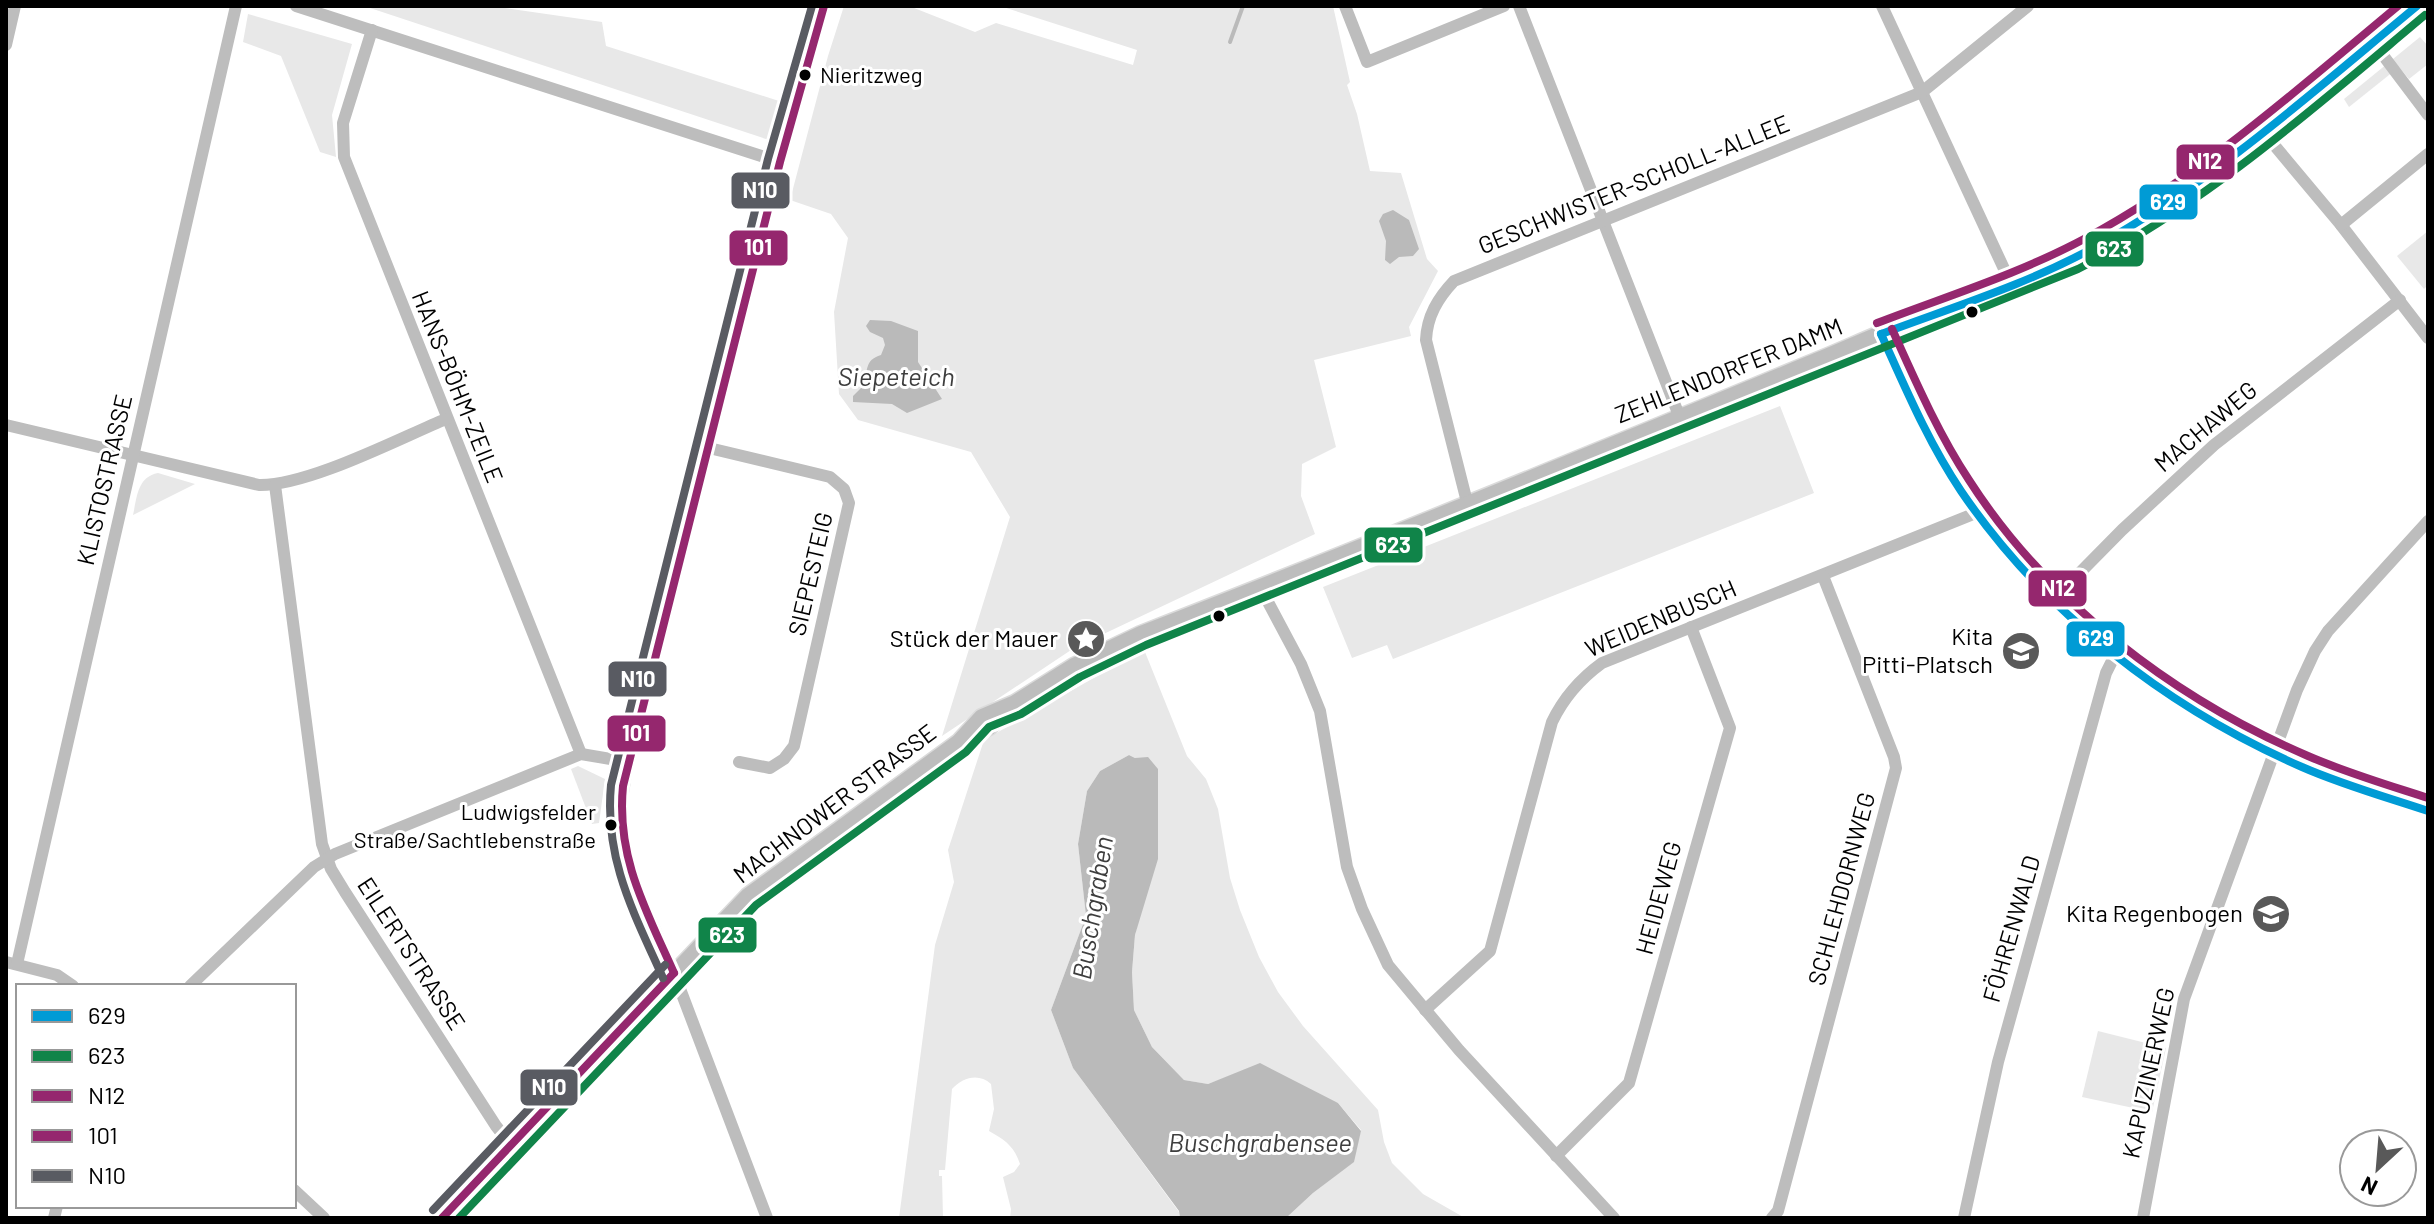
<svg xmlns="http://www.w3.org/2000/svg" width="2434" height="1224" font-family="Barlow,sans-serif">
	<rect width="100%" height="100%" fill="#fff"/>
	<g fill="#e8e8e8">
		<polygon points="364,6 491,6 602,22 606,46 779,101 769,140"/>
		<polygon points="844,6 909,6 975,32 996,23 1133,65 1137,50 1000,6 1333,6 1350,82 1347,85 1357,114 1370,171 1401,173 1427,259 1438,271 1409,327 1411,336 1314,360 1336,447 1302,464 1301,496 1315,534 1074,648 942,736 1010,517 971,452 858,420 839,394 834,312 848,238 831,214 790,200 828,56"/>
		<polygon points="248,14 352,44 332,115 336,157 320,152 281,56 243,42"/>
		<polygon points="2420,37 2428,46 2428,64 2409,79 2399,67 2349,107 2344,99"/>
		<polygon points="2428,231 2428,285 2424,289 2397,256"/>
		<polygon points="1780,406 1814,493 1393,659 1387,645 1352,658 1323,587"/>
		<path d="M158,473L195,484L133,515C137,498 137,477 158,473Z"/>
		<path d="M1145,652L1187,756L1206,779L1218,809L1230,878L1240,910L1259,957L1278,992L1303,1026L1378,1110L1384,1142L1392,1163L1423,1194L1465,1218H1286L1313,1193L1353,1162L1361,1130L1338,1103L1230,1076L1208,1084L1184,1080L1152,1047L1134,1010L1132,972L1135,935L1141,910L1135,758L1129,755L1100,771L1087,791L1078,844L1086,916L1051,1010L1073,1068L1179,1212L1180,1218H1010L1011,1209L1003,1177L1014,1172L1020,1164C1014,1146 1005,1140 989,1131L994,1109L991,1084C979,1073 963,1077 952,1089L945,1170H939V1176H942L943,1218H899L935,945L954,882L948,850L984,740L1099,675Z"/>
		<polygon points="578,766 605,779 599,823 592,824 571,769"/>
		<polygon points="2098,1031 2166,1048 2152,1112 2082,1097"/>
	</g>
	<g fill="#bababa">
		<polygon points="1393,210 1409,220 1419,249 1413,256 1399,257 1390,264 1385,260 1386,241 1379,221 1383,214"/>
		<path d="M870,320L891,321L918,331V362L942,399L907,413L892,404L853,402V396L864,385C868,371 864,360 881,355L885,345L883,338L870,332L866,326Z"/>
		<polygon points="1129,755 1135,758 1148,757 1158,769 1158,859 1135,935 1132,972 1134,1010 1152,1047 1184,1080 1208,1084 1260,1063 1338,1103 1361,1131 1354,1162 1313,1193 1286,1218 1180,1218 1179,1211 1073,1068 1051,1010 1086,916 1078,844 1087,791 1100,771"/>
	</g>
	<g fill="none" stroke-linecap="round" stroke-linejoin="round">
		<polyline stroke="#bababa" stroke-width="4" points="1230,42 1243,6"/>
		<defs>
			<g id="major">
				<polyline points="968,737 989,727 1011,707"/>
				<path d="M442,1218L748,896L959,742L982,717L1015,703L1074,666L1141,634C1365,547 1587,456 1809,364C1842,351 1875,335 1908,323C1971,300 2035,279 2095,247C2213,183 2314,91 2417,6"/>
			</g>
		</defs>
		<use href="#major" stroke="#dbdbdb" stroke-width="19"/>
		<g stroke="#bdbdbd" stroke-width="12">
			<polyline points="296,6 780,162"/>
			<polyline points="1345,6 1367,62 1504,6"/>
			<polyline points="1519,6 1680,418"/>
			<polyline points="1882,6 2012,286"/>
			<polyline points="372,30 343,123 344,157 581,754"/>
			<polyline points="2373,42 2428,115"/>
			<polyline points="6,45 15,6"/>
			<polyline points="2264,133 2341,225 2428,338"/>
			<polyline points="2341,225 2428,154"/>
			<path d="M1881,334C1905,386 1929,443 1961,491C2039,609 2172,712 2302,767C2343,784 2386,797 2428,811"/>
			<path d="M6,425L259,485C308,486 398,439 446,419"/>
			<polyline points="709,448 830,477 844,489 849,503 794,746 784,759 770,768 739,762"/>
			<polyline points="275,485 322,844 331,869 345,892 496,1126 511,1145"/>
			<path d="M1467,502L1426,340C1427,316 1438,298 1454,281L1922,92L2028,6"/>
			<polyline points="1260,587 1301,664 1320,711 1347,867 1362,909 1388,965 1459,1050 1614,1218"/>
			<polyline points="2053,600 2122,530 2214,445 2400,300"/>
			<polyline points="6,962 57,975 73,986"/>
			<polyline points="17,964 236,6"/>
			<polyline points="190,986 314,867 335,854 581,754 628,762"/>
			<path d="M1425,1010L1490,951L1552,722C1564,697 1580,679 1602,663L1976,513"/>
			<polyline points="1556,1156 1629,1083 1730,728 1691,627"/>
			<polyline points="294,1190 324,1218"/>
			<polyline points="54,1218 57,1206"/>
			<polyline points="767,1218 674,973 631,875 622,841 620,811 628,762 780,162 824,6"/>
			<polyline points="1772,1218 1778,1211 1896,768 1894,757 1823,576"/>
			<polyline points="1964,1218 1998,1062 2106,673 2115,655"/>
			<polyline points="2143,1218 2184,999 2297,690 2315,651 2328,631 2428,521"/>
		</g>
		<use href="#major" stroke="#bdbdbd" stroke-width="16"/>
		<defs>
			<g id="bus-1">
				<path d="M1881,334C1905,387 1928,442 1961,491C2044,613 2167,708 2302,767C2343,785 2386,797 2428,811"/>
				<path d="M1881,334C1953,307 2028,284 2095,247C2213,182 2314,91 2417,6"/>
			</g>
			<path id="bus-2" d="M459,1218L756,905L966,752L989,727L1021,714L1080,677L1146,645L2078,269C2206,204 2315,107 2425,15"/>
			<g id="bus-3">
				<path d="M1877,323C1947,296 2019,274 2086,238C2200,177 2299,88 2398,6"/>
				<path d="M1892,329C1915,380 1938,433 1969,480C2048,603 2175,699 2308,756C2347,773 2388,785 2428,798"/>
			</g>
			<g id="bus-4">
				<path d="M674,973C646,910 616,857 623,786L780,162L824,6"/>
				<polyline points="442,1218 674,973"/>
			</g>
			<g id="bus-5">
				<path d="M663,978C634,913 604,859 611,785L768,159L812,6"/>
				<polyline points="433,1210 665,965"/>
			</g>
		</defs>
		<use href="#bus-1" stroke="#fff" stroke-width="14"/>
		<use href="#bus-2" stroke="#fff" stroke-width="14"/>
		<use href="#bus-3" stroke="#fff" stroke-width="14"/>
		<use href="#bus-4" stroke="#fff" stroke-width="14"/>
		<use href="#bus-5" stroke="#fff" stroke-width="14"/>
		<use href="#bus-1" stroke="#009bd5" stroke-width="8"/>
		<use href="#bus-2" stroke="#108449" stroke-width="8"/>
		<use href="#bus-3" stroke="#95276e" stroke-width="8"/>
		<use href="#bus-4" stroke="#95276e" stroke-width="8"/>
		<use href="#bus-5" stroke="#595b62" stroke-width="8"/>
	</g>
	<defs>
		<symbol id="sight-disc" viewBox="-11 -11 22 22"><circle r="9.5" fill="#595959" stroke="#fff"/><path d="M0-6L1.8-2.2L6-1.7L2.9 1.2L3.7 5.4L0 3.3L-3.7 5.4L-2.9 1.2L-6-1.7L-1.8-2.2Z" fill="#fff"/></symbol>
		<symbol id="school-disc" viewBox="-11 -11 22 22"><circle r="9.5" fill="#595959" stroke="#fff"/><path d="M0-5L7-2L0 1L-7-2ZM-4 1L0 2.5L4 1V4Q0 6-4 4Z" fill="#fff"/></symbol>
	</defs>
	<g fill-rule="evenodd">
		<use href="#sight-disc" x="1064" y="617" width="44" height="44"/>
		<use href="#school-disc" x="1999" y="629" width="44" height="44"/>
		<use href="#school-disc" x="2249" y="892" width="44" height="44"/>
	</g>
	<g fill="#000" stroke="#fff" stroke-width="3">
		<circle cx="805" cy="75" r="7"/>
		<circle cx="1972" cy="312" r="7"/>
		<circle cx="1219" cy="616" r="7"/>
		<circle cx="611" cy="825" r="7"/>
	</g>
	<g text-anchor="middle" stroke-width="6" stroke-linejoin="round" paint-order="stroke">
		<g font-size="22" fill="#000" stroke="#fff" text-anchor="start">
			<text x="820" y="83">Nieritzweg</text>
			<text x="596" y="820" text-anchor="end">Ludwigsfelder<tspan x="596" dy="28">Straße/Sachtlebenstraße</tspan></text>
		</g>
		<g font-size="24" fill="#000" stroke="#fff">
			<text transform="translate(1634 185) rotate(-22)" y="8">GESCHWISTER-SCHOLL-ALLEE</text>
			<text transform="translate(1729 371) rotate(-22)" y="8">ZEHLENDORFER DAMM</text>
			<text transform="translate(457 387) rotate(68)" y="8">HANS-BÖHM-ZEILE</text>
			<text transform="translate(2206 427) rotate(-40)" y="8">MACHAWEG</text>
			<text transform="translate(105 480) rotate(-77)" y="8">KLISTOSTRASSE</text>
			<text transform="translate(811 574) rotate(-77)" y="8">SIEPESTEIG</text>
			<text transform="translate(1661 619) rotate(-23)" y="8">WEIDENBUSCH</text>
			<text transform="translate(835 804) rotate(-37)" y="8">MACHNOWER STRASSE</text>
			<text transform="translate(1842 889) rotate(-75)" y="8">SCHLEHDORNWEG</text>
			<text transform="translate(1659 898) rotate(-75)" y="8">HEIDEWEG</text>
			<text transform="translate(2012 929) rotate(-74)" y="8">FÖHRENWALD</text>
			<text transform="translate(411 954) rotate(57)" y="8">EILERTSTRASSE</text>
			<text transform="translate(2149 1073) rotate(-78)" y="8">KAPUZINERWEG</text>
		</g>
		<g font-size="24" fill="#000" stroke="#fff" text-anchor="end">
			<text x="1993" y="645">Kita<tspan x="1993" dy="28">Pitti-Platsch</tspan></text>
			<text x="1058" y="647">Stück der Mauer</text>
			<text x="2243" y="922">Kita Regenbogen</text>
		</g>
		<g font-size="26" font-style="italic" fill="#3e3e3e" stroke="#fff">
			<text x="896" y="386">Siepeteich</text>
			<text transform="translate(1093 908) rotate(-81)" y="9">Buschgraben</text>
			<text x="1260" y="1152">Buschgrabensee</text>
		</g>
	</g>
	<g stroke="#fff" stroke-width="3">
		<rect x="2175" y="143" width="61" height="38" rx="8" fill="#95276e"/>
		<rect x="730" y="171" width="61" height="39" rx="8" fill="#595b62"/>
		<rect x="2138" y="183" width="61" height="38" rx="8" fill="#009bd5"/>
		<rect x="728" y="229" width="61" height="38" rx="8" fill="#95276e"/>
		<rect x="2084" y="230" width="61" height="38" rx="8" fill="#108449"/>
		<rect x="1363" y="526" width="61" height="38" rx="8" fill="#108449"/>
		<rect x="2027" y="569" width="61" height="39" rx="8" fill="#95276e"/>
		<rect x="2065" y="620" width="61" height="38" rx="8" fill="#009bd5"/>
		<rect x="607" y="660" width="61" height="38" rx="8" fill="#595b62"/>
		<rect x="606" y="714" width="61" height="39" rx="8" fill="#95276e"/>
		<rect x="697" y="916" width="61" height="38" rx="8" fill="#108449"/>
		<rect x="519" y="1068" width="60" height="39" rx="8" fill="#595b62"/>
	</g>
	<g font-size="22" text-anchor="middle" font-weight="bold" fill="#fff">
		<text x="2205" y="169">N12</text>
		<text x="760" y="198">N10</text>
		<text x="2168" y="210">629</text>
		<text x="758" y="255">101</text>
		<text x="2114" y="257">623</text>
		<text x="1393" y="553">623</text>
		<text x="2058" y="596">N12</text>
		<text x="2096" y="646">629</text>
		<text x="638" y="687">N10</text>
		<text x="636" y="741">101</text>
		<text x="727" y="943">623</text>
		<text x="549" y="1095">N10</text>
	</g>
	<rect width="2434" height="1224" fill="none" stroke="#000000" stroke-width="16"/>
	<rect x="16" y="984" width="280" height="224" fill="#ffffff" stroke="#999999" stroke-width="2"/>
	<rect x="32" y="1010" width="40" height="12" fill="#009bd5" stroke="#999999" stroke-width="2"/>
	<text x="88" y="1024" font-size="24" fill="#000000">629</text>
	<rect x="32" y="1050" width="40" height="12" fill="#108449" stroke="#999999" stroke-width="2"/>
	<text x="88" y="1064" font-size="24" fill="#000000">623</text>
	<rect x="32" y="1090" width="40" height="12" fill="#95276e" stroke="#999999" stroke-width="2"/>
	<text x="88" y="1104" font-size="24" fill="#000000">N12</text>
	<rect x="32" y="1130" width="40" height="12" fill="#95276e" stroke="#999999" stroke-width="2"/>
	<text x="88" y="1144" font-size="24" fill="#000000">101</text>
	<rect x="32" y="1170" width="40" height="12" fill="#595b62" stroke="#999999" stroke-width="2"/>
	<text x="88" y="1184" font-size="24" fill="#000000">N10</text>
	<g transform="translate(2378 1168) rotate(206)"><circle r="38" fill="#ffffff" stroke="#999999" stroke-width="2"/>
	<path d="M0-6L14 30L0 20L-14 30Z" fill="#595959"/>
	<text y="-12" font-size="22" font-weight="bold" text-anchor="middle" fill="#000000">N</text>
	</g>
</svg>
